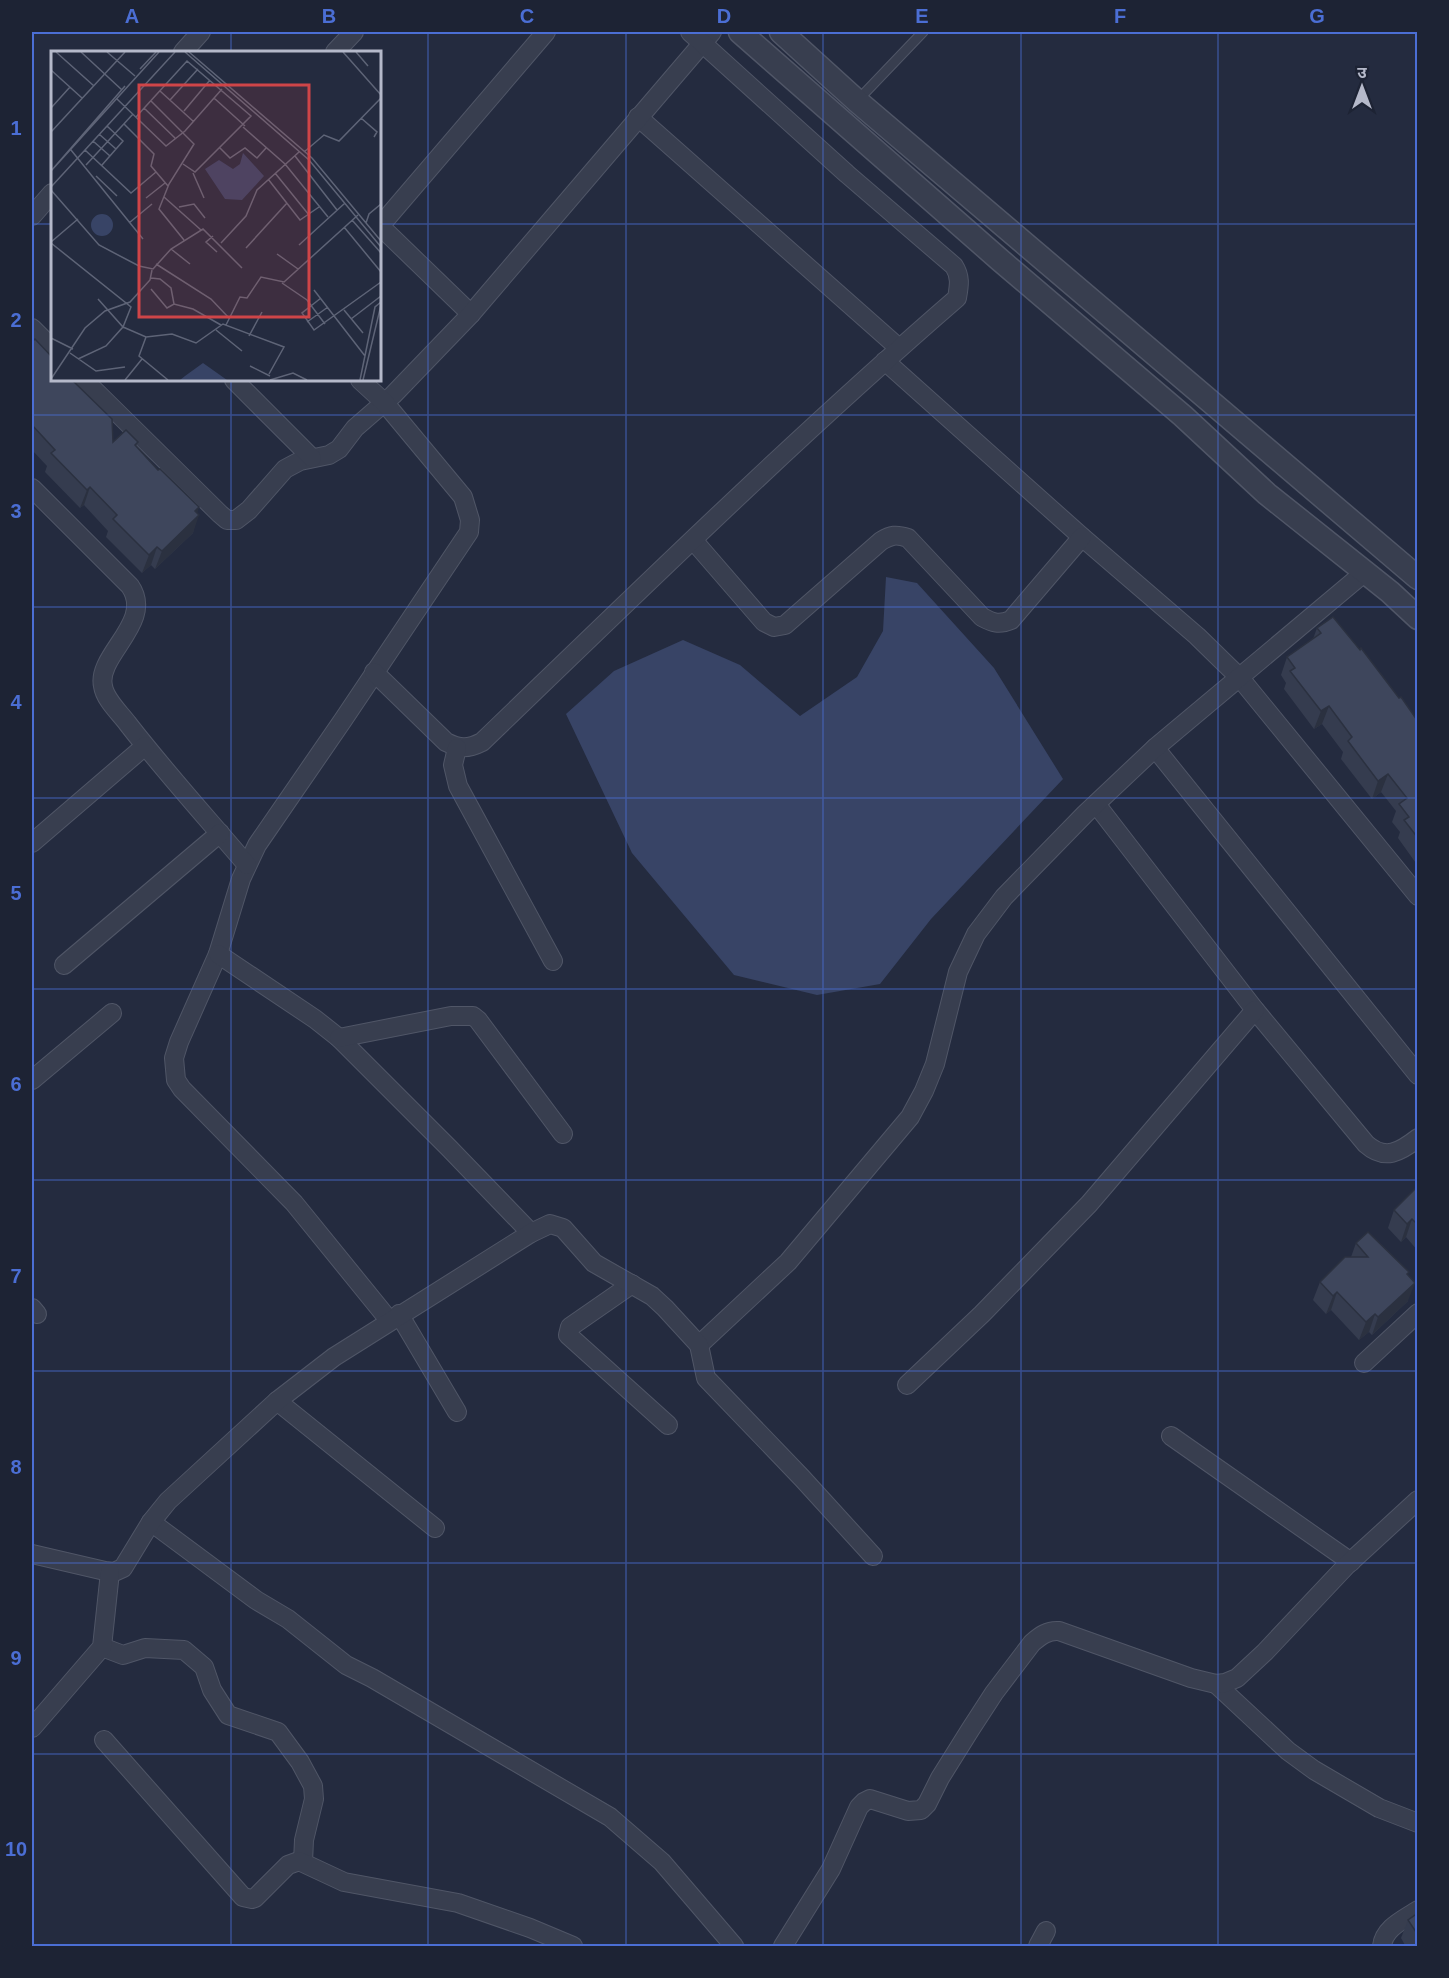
<svg xmlns="http://www.w3.org/2000/svg" width="1449" height="1978" font-family="Arial,'Noto Sans Devanagari',sans-serif">
	<rect width="100%" height="100%" fill="#242b3f"/>
	<polygon fill="#384466" points="886,577 917,583 994,668 1063,779 931,919 880,984 817,995 734,975 632,853 566,714 614,671 683,640 740,665 800,716 857,677 883,631"/>
	<g fill="none" stroke-linecap="round" stroke-linejoin="round">
		<defs>
			<polyline id="service" points="857,101 923,32"/>
			<g id="minor">
				<polyline points="183,52 201,32"/>
				<polyline points="335,52 354,32"/>
				<polyline points="638,117 899,348"/>
				<polyline points="32,216 52,193"/>
				<polyline points="380,226 546,32"/>
				<polyline points="380,226 471,314"/>
				<polyline points="32,328 52,348"/>
				<polyline points="885,361 1082,537 1197,636 1240,678 1418,896"/>
				<polyline points="84,380 220,514 227,520 236,520 249,510 285,469 300,461 329,455 339,449 355,428 393,395 471,314 712,32"/>
				<polyline points="234,380 312,458"/>
				<polyline points="360,380 384,402 463,497 470,520 469,532 343,720 257,845 241,879 218,954 179,1042 174,1058 176,1080 182,1089 294,1203 389,1320"/>
				<path d="M32,488L130,586C155,622 96,655 103,686C105,700 120,713 128,724C166,773 207,818 247,865"/>
				<path d="M693,540L764,622L774,627L785,625L881,541C891,535 896,534 908,538L982,617C993,623 999,625 1011,620L1082,537"/>
				<path d="M374,672L446,742C460,749 468,749 482,742C638,592 793,440 957,298C959,286 961,277 954,266L847,174L690,32"/>
				<polyline points="457,748 453,765 458,786 553,961"/>
				<polyline points="1155,748 1418,1075"/>
				<path d="M1096,804L1255,1010L1366,1144C1385,1161 1400,1152 1418,1138"/>
				<polyline points="32,843 145,746"/>
				<polyline points="218,954 315,1019 339,1038 449,1148 531,1233"/>
				<polyline points="64,965 220,833"/>
				<polyline points="339,1038 451,1016 473,1016 478,1020 563,1134"/>
				<polyline points="32,1080 112,1013"/>
				<polyline points="632,1284 570,1327 568,1335 668,1425"/>
				<polyline points="32,1308 37,1314"/>
				<polyline points="399,1314 457,1412"/>
				<polyline points="699,1345 788,1262 910,1117 924,1091 935,1064 958,972 976,934 1004,897 1085,814 1155,748 1365,572"/>
				<polyline points="1364,1363 1418,1313"/>
				<polyline points="907,1385 982,1314 1089,1204 1255,1010"/>
				<polyline points="277,1401 435,1528"/>
				<polyline points="1171,1436 1351,1562"/>
				<polyline points="151,1522 256,1600 288,1619 346,1665 372,1678 610,1817 662,1862 734,1946"/>
				<polyline points="32,1554 105,1571 114,1572 123,1568 151,1522 168,1501 277,1401 334,1357 531,1233 550,1224 563,1228 594,1263 652,1296 665,1308 699,1345 706,1378 802,1478 873,1556"/>
				<polyline points="102,1647 123,1655 145,1648 184,1650 204,1667 212,1690 228,1715 278,1732 300,1762 313,1786 314,1799 304,1840 303,1862"/>
				<polyline points="1216,1684 1288,1751 1314,1770 1379,1808 1418,1823"/>
				<polyline points="32,1728 102,1647 110,1572"/>
				<polyline points="104,1740 243,1897 252,1899 255,1898 288,1865 299,1861 344,1882 458,1903 530,1928 573,1946"/>
				<path d="M783,1946L831,1869L859,1807L864,1802L870,1799L908,1811L921,1810L927,1804L940,1778L970,1730L994,1693L1032,1643C1040,1636 1048,1630 1059,1631L1191,1678L1216,1684L1225,1683L1237,1678L1265,1652L1347,1565L1418,1500"/>
				<polyline points="1038,1946 1046,1931"/>
				<path d="M1382,1946C1384,1928 1403,1920 1418,1910"/>
			</g>
			<g id="tertiary">
				<polyline points="740,32 1000,260 1183,416 1267,494 1390,592 1418,618"/>
				<polyline points="781,32 857,101 1418,578"/>
			</g>
		</defs>
		<use href="#service" stroke="#505667" stroke-width="11"/>
		<use href="#minor" stroke="#505667" stroke-width="20"/>
		<use href="#tertiary" stroke="#505667" stroke-width="25"/>
		<use href="#service" stroke="#383e4f" stroke-width="9"/>
		<use href="#minor" stroke="#383e4f" stroke-width="18"/>
		<use href="#tertiary" stroke="#383e4f" stroke-width="22"/>
	</g>
	<g fill="#353c4f">
		<polygon points="32,338 73,381 113,442 138,442 136,446 197,513 193,533 155,569 151,565 142,573 106,537 108,531 84,505 80,508 45,472 47,466 32,450"/>
		<polygon points="1317,628 1399,698 1417,720 1418,719 1418,866 1398,838 1400,832 1392,822 1396,811 1381,792 1372,799 1341,759 1343,752 1322,724 1314,729 1284,689 1286,683 1281,675 1287,657 1313,639"/>
		<polygon points="1418,1186 1418,1251 1406,1237 1401,1242 1388,1228 1394,1210"/>
		<polygon points="1356,1243 1408,1275 1408,1301 1372,1335 1369,1332 1359,1340 1331,1310 1326,1314 1313,1300 1320,1282 1351,1257"/>
		<polygon points="1418,1913 1418,1947 1406,1947 1401,1938 1408,1920"/>
	</g>
	<g fill="#2b3140">
		<polygon points="90,487 84,505 80,508 87,490"/>
		<polygon points="199,507 195,520 199,515 193,533 155,569 162,551"/>
		<polygon points="157,547 151,565 142,573 149,555"/>
		<polygon points="1329,706 1322,724 1314,729 1321,711"/>
		<polygon points="1388,774 1381,792 1372,799 1378,781"/>
		<polygon points="1412,1219 1406,1237 1401,1242 1407,1224"/>
		<polygon points="1415,1283 1408,1301 1372,1335 1378,1317"/>
		<polygon points="1337,1292 1331,1310 1326,1314 1333,1296"/>
		<polygon points="1375,1314 1369,1332 1359,1340 1366,1322"/>
		<polygon points="1418,1937 1418,1947 1414,1947"/>
	</g>
	<g fill="#3e465c" stroke="#2b3140" stroke-width="1.5">
		<polygon points="32,338 34,340 35,339 52,357 52,380 72,380 112,419 113,442 126,430 138,442 135,445 158,470 160,469 199,507 195,511 199,515 162,551 157,547 149,555 113,519 117,515 90,487 87,490 51,453 55,450 32,425"/>
		<polygon points="1333,617 1360,650 1361,648 1399,698 1401,697 1417,720 1418,719 1418,838 1404,820 1409,817 1399,804 1407,798 1388,774 1378,781 1348,741 1352,737 1329,706 1321,711 1290,671 1295,668 1287,657 1321,633 1317,628"/>
		<polygon points="1418,1186 1418,1225 1412,1219 1407,1224 1394,1210"/>
		<polygon points="1368,1232 1409,1272 1407,1274 1415,1283 1378,1317 1375,1314 1366,1322 1337,1292 1333,1296 1320,1282 1345,1257 1368,1257 1356,1243"/>
		<polygon points="1418,1913 1418,1935 1408,1920"/>
	</g>
	<path fill="none" stroke="#4b6ed4" stroke-width="1.5" stroke-opacity="0.55" d="M231,32V52M428,32V1946M626,32V1946M823,32V1946M1021,32V1946M1218,32V1946M32,224H52M380,224H1418M231,380V1946M32,415H1418M32,607H1418M32,798H1418M32,989H1418M32,1180H1418M32,1371H1418M32,1563H1418M32,1754H1418"/>
	<g transform="translate(51 51)">
		<rect width="330" height="330" fill="#242b3f"/>
		<path d="M192,102L213,125L191,149L174,148L154,118L168,109L182,118L189,113ZM40 174a11 11 0 1 1 22 0a11 11 0 1 1-22 0ZM152,312L176,329H129L134,325Z" fill="#384466"/>
		<path fill="none" stroke="#5e6477" stroke-width="1.5" d="M5,1L43,35M30,1L71,39M56,1L84,25M134,1L258,109L330,196M138,1L261,107L330,190M292,1L330,44M305,1L317,15M89,18L105,1M0,19L31,47M109,40L143,71M163,47L194,75M66,48L115,95L134,80L171,38M119,49L147,18M100,50L143,93L118,133L108,158L133,189M0,57L19,36M93,57L124,87M133,60L159,29M85,66L136,10L200,65L144,121L132,113M310,67L326,81L323,86M73,73L103,103L100,115L117,135M192,76L234,113L277,166M0,81L74,1M48,83L65,98M42,90L59,105M169,97L179,107L194,97L206,107L215,97M20,99L92,188M34,99L80,142L105,121M253,101L273,84L288,90L330,47M244,105L286,159M35,114L82,63M51,114L72,90L56,75M0,120L108,1M0,120L74,35M142,122L153,147M224,122L258,164M45,125L66,145M217,128L249,169L268,156M0,136L124,1M0,139L48,194L88,215L102,218L120,198L152,178L191,217M113,146L150,179M95,147L114,132M128,156L143,153L154,167M301,169L330,202M78,172L101,153M315,172L318,163L330,153M293,176L330,221M162,185L155,191L166,201M0,191L27,168M0,192L80,256L72,276L47,248M170,192L195,165L206,139L248,101M248,194L294,152M195,197L236,152M120,198L139,213M226,203L247,218M105,213L160,248L178,267M100,227L109,228L120,237L123,253M231,232L256,249L274,273M100,238L116,257L123,253L142,258L170,274M263,239L314,305M270,247L251,262L263,279L330,231M293,259L312,282M300,268L330,245M256,271L277,256M175,274L189,246L196,247L210,226L233,231L307,164M165,279L191,300M198,285L211,261M95,286L88,305L117,329M0,287L22,298M19,302L45,320L74,316M27,308L55,295L72,276L95,286L121,283L145,292L172,273L233,296L218,323M199,315L219,325M0,328L34,277L54,260L79,251L99,229L101,219M74,329L91,308M219,329L242,322L256,329M309,329L324,256L330,251M312,329L330,254"/>
		<path fill="#cf4548" fill-opacity="0.15" stroke="#cf4548" stroke-width="3" d="M88,34H258V266H88Z"/>
		<rect width="330" height="330" fill="none" stroke="#b5b9ca" stroke-width="3"/>
	</g>
	<rect width="1449" height="1978" fill="none" stroke="#1d2334" stroke-width="66"/>
	<g transform="translate(1362 87)" stroke="#1d2334" stroke-width="4.5" paint-order="stroke">
	<path d="M0-4.5L10 22L0 15L-10 22Z" fill="#b5b9ca"/>
	<text y="-9" font-size="16" font-weight="bold" text-anchor="middle" fill="#b5b9ca">उ</text>
	</g>
	<rect x="33" y="33" width="1383" height="1912" fill="none" stroke="#4b6ed4" stroke-width="2"/>
	<g font-size="20" text-anchor="middle" font-weight="bold" fill="#4b6ed4">
		<text x="132" y="23">A</text>
		<text x="329" y="23">B</text>
		<text x="527" y="23">C</text>
		<text x="724" y="23">D</text>
		<text x="922" y="23">E</text>
		<text x="1120" y="23">F</text>
		<text x="1317" y="23">G</text>
		<text x="16" y="135">1</text>
		<text x="16" y="327">2</text>
		<text x="16" y="518">3</text>
		<text x="16" y="709">4</text>
		<text x="16" y="900">5</text>
		<text x="16" y="1091">6</text>
		<text x="16" y="1283">7</text>
		<text x="16" y="1474">8</text>
		<text x="16" y="1665">9</text>
		<text x="16" y="1856">10</text>
	</g>
</svg>
